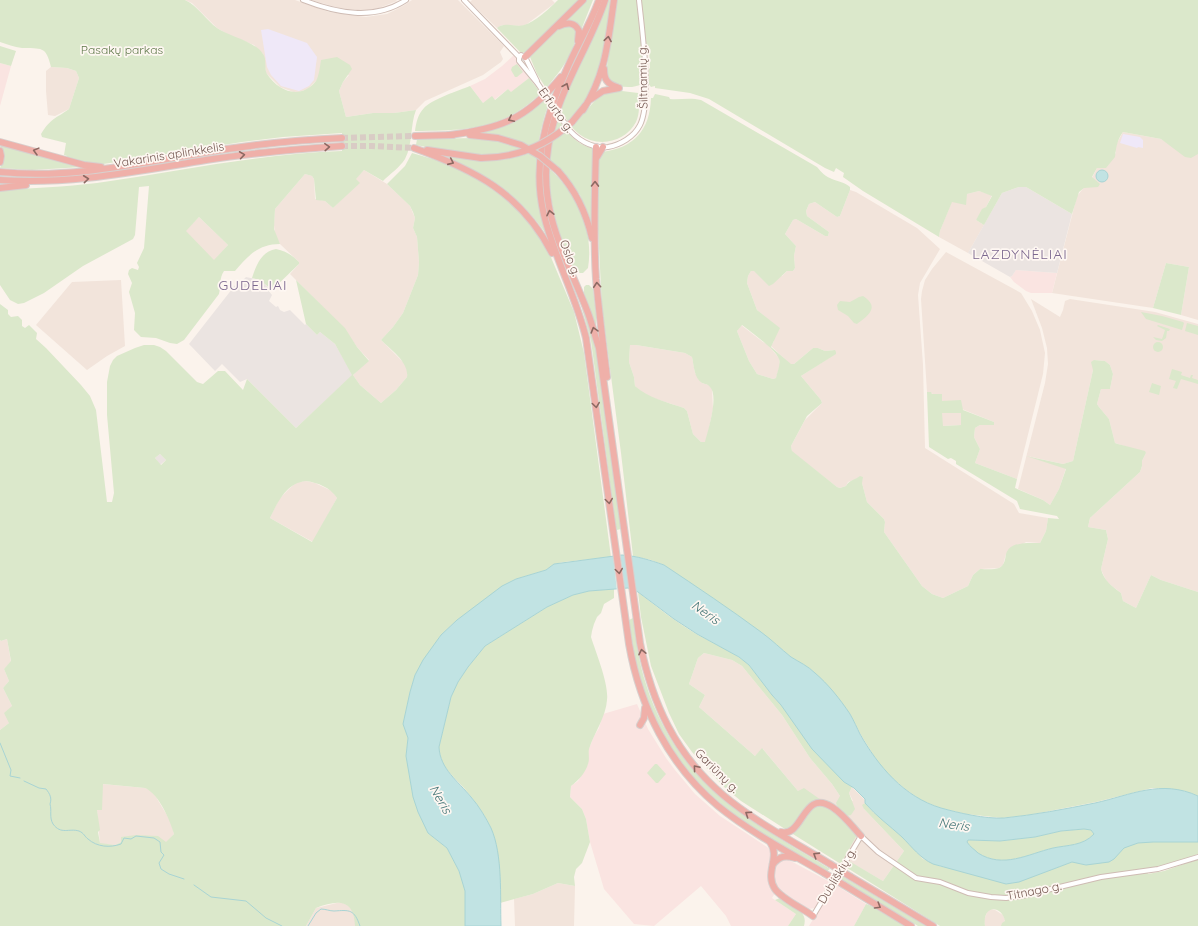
<svg xmlns="http://www.w3.org/2000/svg" width="1198" height="926" font-family="Quicksand,sans-serif">
	<rect width="100%" height="100%" fill="#fbf3ec"/>
	<g fill="#f2e4db">
		<polygon points="185,0 295,0 329,12 366,17 387,14 403,6 412,0 458,0 504,46 500,52 503,59 501,62 483,75 425,101 416,110 394,113 373,113 346,117 339,91 343,82 349,75 317,80 308,89 296,93 280,87 266,73 263,54 254,45 231,36 217,28 192,3"/>
		<polygon points="311,0 396,0 397,1 379,8 368,11 358,10 339,8"/>
		<polygon points="472,0 552,0 555,3 527,24 522,26 502,25 497,28 470,2"/>
		<polygon points="51,67 67,68 76,71 79,78 69,109 55,116 48,115 46,91 46,71"/>
		<polygon points="1123,132 1161,139 1169,144 1198,154 1198,320 1181,315 1189,267 1166,263 1153,308 1052,293 1077,196 1092,178 1097,168 1116,153 1115,150 1117,143"/>
		<polygon points="364,170 387,184 410,206 415,218 413,228 417,237 419,262 418,275 403,313 393,327 381,340 405,364 407,370 407,377 396,390 381,403 360,385 353,375 369,360 357,347 344,328 290,274 299,264 299,262 280,244 275,235 274,225 275,209 305,174 312,176 314,179 315,199 325,201 333,208 359,183 355,179"/>
		<polygon points="850,190 856,192 917,228 940,249 920,283 918,295 923,365 925,448 1014,504 1019,513 1048,518 1046,531 1040,543 1026,542 1006,554 1003,565 999,568 980,569 973,575 968,586 943,598 932,594 922,586 884,532 885,522 884,519 867,502 862,483 856,479 848,482 846,486 840,488 837,487 792,452 791,446 805,420 822,403 821,400 801,376 835,354 834,350 825,351 818,348 813,348 794,364 791,365 771,346 774,341 763,315 757,310 747,283 748,276 751,271 754,271 782,276 787,271 793,271 795,268 794,256 796,246 785,234 793,220 796,219 825,236 828,236 829,232 807,216 806,211 809,204 815,202 837,217 840,216"/>
		<polygon points="979,191 992,195 986,207 976,220 984,225 968,253 939,237 940,231 952,201 967,194"/>
		<polygon points="199,217 228,245 214,261 185,231"/>
		<polygon points="946,252 1021,293 1032,311 1040,330 1045,353 1043,374 1017,479 975,463 980,449 974,437 975,428 980,425 993,425 994,422 942,401 930,392 927,392 921,299 922,291 925,280 932,269"/>
		<polygon points="121,280 125,346 107,356 87,370 36,325 72,282"/>
		<polygon points="1031,299 1060,317 1063,310 1065,301 1070,299 1155,312 1198,324 1198,592 1161,580 1151,575 1136,608 1123,601 1121,593 1107,582 1103,574 1101,569 1108,539 1106,530 1088,527 1090,518 1140,472 1142,466 1142,461 1146,453 1115,443 1109,419 1099,407 1097,404 1101,389 1110,389 1113,374 1110,365 1105,361 1094,360 1093,370 1073,461 1063,464 1027,456 1066,468 1059,489 1050,505 1043,500 1018,489 1045,383 1048,364 1047,348 1042,328"/>
		<polygon points="741,325 763,342 767,344 779,358 780,365 776,378 773,379 757,374 749,361 737,331"/>
		<polygon points="630,345 636,345 685,353 692,357 695,373 702,383 709,385 712,389 713,409 706,442 701,442 693,434 687,411 684,408 650,397 643,393 635,386 634,377 629,362"/>
		<polygon points="942,413 961,413 961,425 942,426"/>
		<polygon points="306,481 315,483 332,491 337,498 313,542 270,518 279,499 290,488 297,482"/>
		<polygon points="7,639 11,662 4,669 9,681 3,688 12,706 9,723 0,730 0,640 1,641"/>
		<polygon points="704,653 732,660 742,666 782,715 810,758 832,784 840,796 853,801 849,793 852,787 865,800 864,809 904,851 883,881 843,858 857,835 798,791 763,749 755,756 699,707 705,695 689,684 698,658"/>
		<polygon points="102,784 145,788 151,790 156,797 171,822 174,834 166,843 121,842 115,845 100,844 97,810 102,809"/>
		<polygon points="558,883 575,886 574,926 515,926 514,899 533,894"/>
		<polygon points="341,902 349,906 355,914 355,926 306,926 316,908"/>
		<polygon points="990,909 995,910 1003,915 1005,919 1004,926 985,926 984,920 988,910"/>
	</g>
	<g fill="#fae4e1">
		<polygon points="514,55 529,78 511,93 508,89 494,100 483,103 470,86 485,79 502,66"/>
		<polygon points="0,63 11,66 0,106"/>
		<polygon points="1016,270 1057,273 1052,293 1031,293 1026,291 1014,282 1010,277 1012,276"/>
		<polygon points="637,704 648,729 666,758 675,770 695,794 720,816 770,849 772,853 768,881 775,893 772,898 796,914 788,926 731,926 726,916 701,886 654,926 634,924 604,889 590,842 586,819 582,809 570,797 571,786 578,781 588,764 588,751 594,736 599,728 603,714"/>
		<polygon points="785,858 830,882 815,908 808,909 804,907 777,888 774,881 774,869 776,863"/>
		<polygon points="834,884 866,904 854,926 809,926"/>
	</g>
	<g fill="#ebe4e1">
		<polygon points="1019,187 1026,187 1072,214 1057,273 1016,270 1012,276 1010,277 968,253 1002,193"/>
		<polygon points="246,277 260,280 269,288 268,290 272,295 269,301 276,307 278,306 280,310 284,312 290,310 305,325 306,324 317,335 320,332 335,344 353,375 296,428 247,379 240,382 222,364 215,371 189,344 236,284 238,283 239,284"/>
		<polygon points="160,454 166,460 160,465 155,458"/>
	</g>
	<g fill="#efe8f8">
		<polygon points="268,29 307,43 317,57 314,80 309,86 299,91 281,86 271,75 267,67 261,30"/>
		<polygon points="1123,134 1140,137 1143,140 1143,148 1138,147 1137,148 1120,143"/>
	</g>
	<g fill="#dbe8cb" fill-rule="evenodd">
		<path d="M0,0H185C198,6 206,20 217,28C230,37 255,41 263,54C267,59 264,69 267,74C279,92 301,100 316,81C319,76 320,66 321,60L337,57L350,65L352,69L343,82L339,91L346,117L373,113H394L416,110C410,125 413,144 405,159C400,167 390,174 383,181L364,170L356,179L360,183L333,208L325,201L316,200L314,179L312,176L305,174L275,209L274,229L280,244C258,244 248,256 235,271H224C219,278 221,286 219,294L184,340L177,344L170,343L156,338L141,337L134,330L135,313L129,292L132,283L128,274L129,270L132,268L138,270L139,267L137,263L144,248L149,186L139,187L135,235L133,239L83,266L44,293L24,303L18,304L10,300L0,285V190C32,188 65,187 97,183C179,171 259,154 342,151V133L283,137L242,142L97,165L66,158L67,156L64,155L66,143L42,137L41,134C51,118 55,119 69,109L79,78L76,71L67,68L51,67C46,45 41,49 22,48C14,47 7,44 0,42ZM199,217L228,245L214,260L186,231Z"/>
		<path d="M558,0H581L526,52L521,53L519,51L497,28C504,21 516,28 524,25C535,22 550,8 558,0Z"/>
		<polygon points="586,0 593,0 581,30 563,22"/>
		<path d="M608,0H612L601,62L591,90L578,111L584,114C596,99 601,90 622,91C627,92 633,92 638,93L639,95C639,103 640,114 636,122C625,143 597,148 579,134C571,128 566,118 560,110Z"/>
		<path d="M617,0H638L642,51V82L641,84C634,89 619,87 611,84L606,73Z"/>
		<path d="M641,0H1198V154L1191,158L1185,157L1161,139L1123,132C1117,140 1116,148 1115,157L1106,168H1097L1092,177L1100,184L1098,187L1084,188L1079,192L1072,214L1026,187H1019L1002,193L984,225L976,220L982,209L986,207L992,196L979,191L967,194L966,205L952,202L940,231L939,237L863,191L843,177L844,173L836,168L834,172L825,168L709,99L690,93L655,88V86L651,87L648,83L649,69L650,68L649,46H647L644,36Z"/>
		<path d="M564,25L576,27C579,48 559,73 546,88L537,74L530,57L558,28Z"/>
		<polygon points="0,46 16,51 11,66 0,63"/>
		<polygon points="517,64 523,72 517,77 515,77 511,70 512,67"/>
		<path d="M529,78L541,93C502,131 466,130 415,131C416,123 418,114 424,108C432,99 458,91 470,86L483,103L492,96L495,100L508,89L511,92Z"/>
		<path d="M655,94L669,97L670,99C680,100 690,97 701,100L817,167C821,172 826,177 832,179C839,182 844,182 850,187V190L840,216L837,217L815,202L809,204L806,211L807,216L829,232L828,236H825L796,219L793,220L785,234L796,246L794,256L795,268L793,271H787L773,284L769,286L754,271H751L748,276L747,283L757,310L780,328L771,347L791,364H794L813,348H818L825,351L835,350L836,352V354L801,376L821,400L822,403L807,416L791,446L792,451L837,487L840,488L846,486C849,480 855,480 860,476L863,477L862,483L867,502L884,519L885,522L884,532L922,586L932,594L943,598L968,586L973,575L980,569C985,569 993,570 999,568C1005,565 1005,559 1006,554C1010,541 1029,543 1040,543L1046,531L1048,518L1059,519L1057,516L1020,509L1017,501L956,464V461L951,458L948,459L929,447L927,392H931L932,394H942V401L961,400L963,410L994,422V425H980L975,428L974,437L980,449L975,463L1017,479L1015,488L1043,500L1050,505L1059,489L1066,469L1026,456L1063,464L1073,461L1093,370L1091,362L1094,360L1105,361L1110,365L1113,374L1110,389H1101L1097,404L1099,407L1109,419L1115,443L1118,444L1145,451L1146,453L1142,461V466L1140,472L1090,518L1088,527L1106,530L1108,539L1101,569C1104,581 1112,586 1121,593L1123,601L1136,608L1151,575L1161,580L1198,592V796L1185,791L1152,788L1096,802L1029,815L1002,818L966,814L940,808L921,800L905,789L889,775L877,761L861,735L850,714L813,671L791,657L762,633L664,565L651,560L633,556L621,453L602,307L597,209L599,158L602,152C634,148 650,130 651,98H653ZM742,325C751,332 775,349 779,359C781,365 777,372 776,378L773,379L757,374L749,361L737,331ZM630,345H636L685,353L692,357C694,366 694,378 702,383C705,384 708,384 710,387C719,396 708,430 705,442H701L693,434L687,411L684,408C666,402 649,398 635,386L634,377L629,362ZM942,413H961V425L943,426Z"/>
		<path d="M545,99L548,105C533,150 532,189 546,234C520,196 483,172 442,155C472,161 500,164 530,153V147L479,133C505,127 525,117 545,99Z"/>
		<path d="M557,118C569,134 574,143 594,149L593,225L580,195L566,176L550,160L551,142Z"/>
		<path d="M476,138C492,139 509,142 523,150C487,160 452,152 416,145L417,139Z"/>
		<polygon points="0,144 83,167 32,170 0,168 2,163"/>
		<path d="M412,153L436,160L459,169L486,184L498,192L524,217L540,237L550,255L574,312L584,353L611,557L564,562L554,564L546,570L516,579L457,620L441,635L415,675L410,692L404,721L408,738L406,756L428,833L447,848L459,871L463,880L465,891V926H355C354,898 337,900 316,908L306,926H0V730L9,723L4,713L12,706L3,688L9,681L4,669L11,661L7,639L1,641L0,640V304L8,310V314L11,317L18,316L22,320V326L25,328L29,325L37,333L36,339L46,348L81,385L90,396L96,410L107,502H112L114,493L107,415V382L110,366L113,360L117,356L135,348L144,345H154L160,347L166,351L197,382L203,384L218,371H225L243,390L247,379L296,428L352,375L335,344L320,332L317,335L306,324L296,280L345,328L357,347L369,361L353,375L360,385L381,403L396,390L407,377C409,362 391,350 381,340L393,327L403,313L418,275L419,262L417,237L413,228L415,218L413,212L410,206L387,184L405,166ZM160,454L166,460L161,465L155,458ZM306,481C318,483 330,487 337,498L312,542L270,518C278,502 286,483 306,481ZM103,784L145,788C159,794 170,820 174,834L166,842L158,836L136,835L121,837V842L115,845L100,843L98,832L100,830L97,810H102Z"/>
		<path d="M551,170C578,196 594,231 588,268L583,273C573,274 571,263 568,256C556,229 550,201 549,171Z"/>
		<path d="M276,249C286,251 292,255 299,262V264L272,290L260,280L252,278C256,265 262,251 276,249Z"/>
		<polygon points="1166,263 1189,267 1181,315 1153,308"/>
		<polygon points="586,285 589,285 593,289 596,314 596,325 594,324 584,293 584,287"/>
		<path d="M863,296C880,307 869,315 857,324L854,323L848,316L838,310L837,305L840,301L850,302L859,297Z"/>
		<polygon points="582,309 584,311 595,344 599,367 621,526 621,529 617,530 616,527 591,341"/>
		<polygon points="1141,312 1162,316 1183,322 1184,323 1182,330 1146,319"/>
		<polygon points="1187,323 1198,326 1198,335 1185,331"/>
		<polygon points="1158,325 1170,329 1169,331 1167,331 1166,338 1162,341 1156,340 1153,337 1162,339 1165,330 1157,326"/>
		<circle cx="1158" cy="347" r="5"/>
		<polygon points="1172,369 1182,372 1181,375 1190,378 1191,375 1193,375 1192,378 1198,380 1198,384 1181,379 1177,389 1173,388 1176,381 1169,379"/>
		<polygon points="1152,383 1161,386 1159,395 1149,392"/>
		<path d="M614,589V598L604,604L601,613L597,617L594,624L592,631L591,637C596,653 609,684 607,700C606,717 594,733 589,749C588,754 590,759 588,764C586,772 578,781 571,786L570,797L582,809L586,819L590,842L582,863L576,869L574,877L575,886L558,883L533,894L500,903C499,878 500,853 491,829C486,815 473,799 464,788C452,775 440,766 439,747L451,697L458,682L468,667L485,646L547,607L573,595L589,591Z"/>
		<path d="M638,592C657,607 677,623 698,635C715,644 734,652 748,664C761,676 769,693 781,705L844,782L852,787L849,793L855,809L851,815L847,816C842,812 838,809 836,803L840,796L832,784L810,758L782,715L742,666L732,660L704,653L698,658L689,684L705,695L699,707L755,756L762,748L798,791L804,788L831,807L857,835L844,858L883,881L904,851L864,809L862,805L865,803L872,811L903,837L923,859L942,867L1045,872L1072,862H1075L1086,865C1102,858 1121,846 1138,843C1158,840 1178,842 1198,842V854L1172,864L1146,869L1148,874L1164,871L1198,859V926H1001L1002,923L1005,921C1002,905 982,904 985,926H940L796,836L741,801L724,787L692,752L679,734L669,713L651,666L641,617Z"/>
		<path d="M633,618C636,641 639,663 646,684C659,727 686,768 720,797C753,825 793,846 830,869L827,871C801,856 774,842 749,825C700,792 657,743 641,685C635,664 632,642 629,620Z"/>
		<polygon points="655,764 657,764 666,774 658,783 656,783 647,773"/>
		<path d="M1084,829L1091,830L1094,834C1083,846 1067,845 1053,848C1028,854 1003,869 978,853C974,850 970,847 967,842L968,840H970L1000,841L1035,837L1061,831Z"/>
		<polygon points="840,875 926,926 918,926 839,878"/>
		<path d="M780,898C791,905 809,911 804,926H788L796,914L775,900Z"/>
		<polygon points="866,904 869,905 905,926 854,926"/>
	</g>
	<g fill="#c1e3e3" stroke="#a8d4d4" fill-rule="evenodd">
		<circle cx="1102" cy="176" r="6"/>
		<path d="M622,555C637,556 650,560 664,565C697,587 730,609 761,632C772,640 781,649 791,657C799,662 808,666 815,673C828,684 840,699 850,714C854,721 857,728 860,734C878,766 904,797 941,808C959,813 985,819 1004,818C1034,815 1065,809 1095,803C1131,795 1161,779 1198,796V842H1153L1138,843L1124,848L1114,859L1109,862L1086,865L1072,862L1019,882L1006,884L933,864C920,858 912,847 902,837C890,826 876,816 865,803V799L854,788L844,782L812,749L781,705L772,695L749,665L739,657L697,634L674,619L638,592L628,588L589,591L573,595L547,607L485,646L468,667L458,682L451,697L439,747C440,769 458,781 471,797C479,806 486,818 491,828C503,855 500,897 501,926H465V891L459,871L447,848L428,833L418,812L413,797L406,756L408,738L403,724L410,692L415,675L423,660L441,635L457,620L502,586L516,579L546,570L554,564ZM1084,829L1091,830L1094,834C1083,846 1067,845 1053,848C1028,854 1003,869 978,853C974,849 970,847 967,842L968,840H970L1000,841L1035,837L1061,831Z"/>
	</g>
	<polygon fill="#fbf3ec" points="620,554 625,590 617,591 613,555"/>
	<g fill="none" stroke-linecap="round" stroke-linejoin="round">
		<g stroke="#a8d4d4" stroke-width="1">
			<polyline points="0,743 11,770 10,776 20,778"/>
			<path d="M24,781L39,788L46,789C50,794 52,798 50,804C52,811 49,817 53,824C61,835 69,828 79,831C84,833 85,837 88,839C97,847 110,848 121,844L124,838L131,839L136,836L154,838L160,842L161,852L164,855L159,863L161,869L169,874L184,879"/>
			<polyline points="194,885 211,897 246,901 266,918 282,926"/>
			<path d="M308,926L316,913L321,909C325,909 330,911 334,911C350,910 354,909 360,926"/>
		</g>
		<g stroke="#d9ccc5" stroke-width="6" stroke-dasharray="6 3" stroke-linecap="butt">
			<polyline points="342,138 415,136"/>
			<polyline points="342,146 372,146 414,148"/>
		</g>
		<defs>
			<g id="minor">
				<path d="M303,0C336,13 374,21 406,0"/>
				<polyline points="464,0 519,57 519,61 538,84"/>
				<polyline points="519,57 521,55 525,57 537,81"/>
				<path d="M566,126C576,139 591,149 608,147C620,145 634,137 640,125C652,101 642,29 639,0"/>
				<polyline points="813,916 861,836 878,852 916,878 940,882 968,893 991,897 1006,898 1022,896 1101,877 1158,869 1198,857"/>
			</g>
			<g id="highway">
				<path d="M599,0C590,25 576,47 566,71C545,117 532,165 544,215C554,257 576,296 586,338L629,644C640,707 669,765 718,806C750,832 788,852 824,873"/>
				<path d="M605,0C592,40 568,75 556,114C545,148 543,183 551,216C559,250 576,281 588,313C592,324 595,336 599,348L640,643C652,703 675,754 723,795C755,822 794,842 830,864"/>
				<path d="M559,26C567,22 575,22 579,31L578,41"/>
				<polyline points="525,57 583,0"/>
				<path d="M604,69C604,79 607,84 617,87"/>
				<polyline points="591,99 603,91 619,88"/>
				<path d="M583,110C606,74 608,41 614,0"/>
				<polyline points="572,122 585,106"/>
				<path d="M449,135C500,129 527,119 561,77"/>
				<polyline points="470,135 498,138 521,145"/>
				<polyline points="415,136 453,135"/>
				<polyline points="0,142 84,165 101,167"/>
				<path d="M596,147C595,191 593,235 596,279C599,312 603,344 607,377"/>
				<path d="M414,148C475,170 521,193 552,253"/>
				<polyline points="427,150 481,158"/>
				<polyline points="0,151 1,156 0,162"/>
				<polyline points="597,157 603,147"/>
				<path d="M558,171C576,191 586,212 592,238"/>
				<path d="M0,172C68,179 136,164 202,153C249,145 295,140 342,138"/>
				<path d="M0,180C70,185 137,171 206,160C251,153 296,149 342,146"/>
				<polyline points="0,188 26,185"/>
				<polyline points="640,725 644,718 645,708"/>
				<path d="M781,832C803,838 803,788 832,807C843,814 852,826 861,836"/>
				<path d="M770,842C781,857 764,873 775,889C782,899 802,908 813,916"/>
				<path d="M773,864C780,856 785,855 795,858"/>
				<polyline points="851,877 933,926"/>
				<polyline points="844,885 911,926"/>
			</g>
		</defs>
		<use href="#minor" stroke="#cfbcb4" stroke-width="6"/>
		<use href="#highway" stroke="#d8d0ce" stroke-width="8"/>
		<use href="#minor" stroke="#fff" stroke-width="4"/>
		<use href="#highway" stroke="#efb0a9" stroke-width="6"/>
		<defs>
			<polyline id="minor-bridge" points="538,84 566,125"/>
			<g id="highway-bridge">
				<polyline points="521,145 540,156 558,171"/>
				<path d="M481,158C517,158 546,146 572,122"/>
				<polyline points="830,864 851,877"/>
				<polyline points="824,873 844,885"/>
			</g>
		</defs>
		<use href="#minor-bridge" stroke="#cfbcb4" stroke-width="6" stroke-linecap="butt"/>
		<use href="#highway-bridge" stroke="#d8d0ce" stroke-width="8" stroke-linecap="butt"/>
		<use href="#minor-bridge" stroke="#fff" stroke-width="4"/>
		<use href="#highway-bridge" stroke="#efb0a9" stroke-width="6"/>
	</g>
	<defs><path id="oneway-chevron" d="M-2-3.5L2.5 0L-2 3.5" fill="none" stroke-width="1.6" stroke-linecap="round" stroke-linejoin="round"/></defs>
	<g stroke="#8d6962">
		<use href="#oneway-chevron" transform="translate(608 39) rotate(-81)"/>
		<use href="#oneway-chevron" transform="translate(566 86) rotate(-67)"/>
		<use href="#oneway-chevron" transform="translate(511 119) rotate(153)"/>
		<use href="#oneway-chevron" transform="translate(327 147) rotate(-3)"/>
		<use href="#oneway-chevron" transform="translate(36 151) rotate(-165)"/>
		<use href="#oneway-chevron" transform="translate(242 155) rotate(-8)"/>
		<use href="#oneway-chevron" transform="translate(451 162) rotate(24)"/>
		<use href="#oneway-chevron" transform="translate(86 179) rotate(-6)"/>
		<use href="#oneway-chevron" transform="translate(595 184) rotate(-89)"/>
		<use href="#oneway-chevron" transform="translate(550 213) rotate(-102)"/>
		<use href="#oneway-chevron" transform="translate(597 285) rotate(-95)"/>
		<use href="#oneway-chevron" transform="translate(594 330) rotate(-106)"/>
		<use href="#oneway-chevron" transform="translate(596 405) rotate(82)"/>
		<use href="#oneway-chevron" transform="translate(609 501) rotate(82)"/>
		<use href="#oneway-chevron" transform="translate(619 571) rotate(82)"/>
		<use href="#oneway-chevron" transform="translate(642 652) rotate(-102)"/>
		<use href="#oneway-chevron" transform="translate(696 768) rotate(-130)"/>
		<use href="#oneway-chevron" transform="translate(748 814) rotate(-146)"/>
		<use href="#oneway-chevron" transform="translate(816 855) rotate(-148)"/>
		<use href="#oneway-chevron" transform="translate(878 906) rotate(31)"/>
	</g>
	<g text-anchor="middle" stroke-width="3.5" stroke-linejoin="round" paint-order="stroke">
		<g font-size="12" fill="#5e7849" stroke="#fef7f2">
			<text x="122" y="54">Pasakų parkas</text>
		</g>
		<g font-size="12" fill="#745750" stroke="#fef7f2">
			<text transform="translate(643 77) rotate(-91)" y="4">Šiltnamių g.</text>
			<text transform="translate(556 110) rotate(55)" y="4">Erfurto g.</text>
			<text transform="translate(169 155) rotate(-9)" y="4">Vakarinis aplinkkelis</text>
			<text transform="translate(570 258) rotate(69)" y="4">Oslo g.</text>
			<text transform="translate(717 771) rotate(45)" y="4">Gariūnų g.</text>
			<text transform="translate(837 876) rotate(-59)" y="4">Dubliškių g.</text>
			<text transform="translate(1034 891) rotate(-11)" y="4">Titnago g.</text>
		</g>
		<g font-size="13" font-style="italic" fill="#457778" stroke="#fef7f2">
			<text transform="translate(706 612) rotate(35)" y="5">Neris</text>
			<text transform="translate(441 799) rotate(60)" y="5">Neris</text>
			<text transform="translate(954 824) rotate(8)" y="5">Neris</text>
		</g>
		<g font-size="14" letter-spacing="1" fill="#7c688f" stroke="#fef7f2">
			<text x="1020" y="259">LAZDYNĖLIAI</text>
			<text x="253" y="290">GUDELIAI</text>
		</g>
	</g>
</svg>
